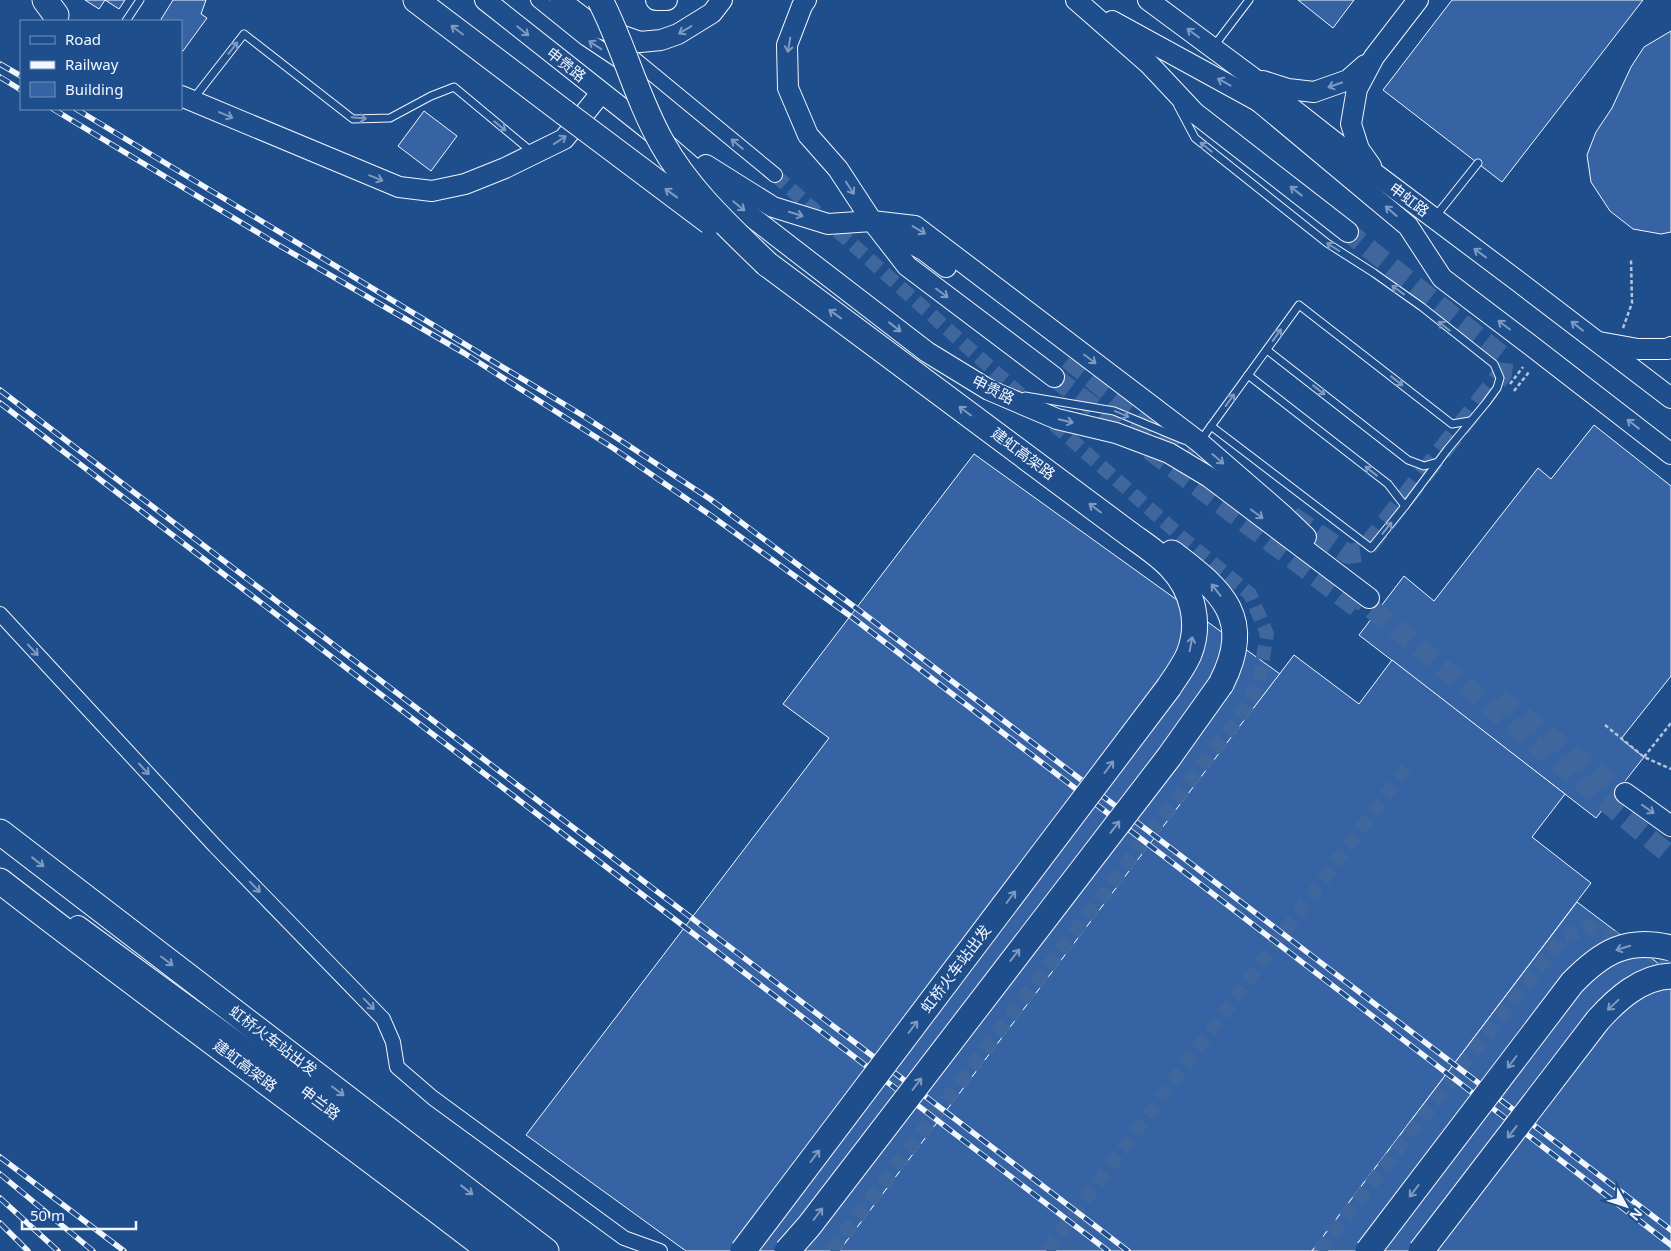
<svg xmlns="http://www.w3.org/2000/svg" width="1671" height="1251" font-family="'Noto Sans','Noto Sans SC',sans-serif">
	<rect width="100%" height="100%" fill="#1f4e8c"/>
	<g fill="#3563a3" stroke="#f2f6ff">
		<polygon points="85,0 105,0 99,9"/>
		<polygon points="105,0 125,0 119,9"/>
		<polygon points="173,0 206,0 201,14 207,18 183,51 181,50 181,21 160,21"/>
		<polygon points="1298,0 1354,0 1333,28"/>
		<polygon points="1452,0 1643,0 1502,182 1383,90"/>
		<polygon points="1671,31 1671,232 1661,234 1633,229 1610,211 1591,182 1587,155 1596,132 1612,108 1631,67 1644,47"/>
		<polygon points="424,111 457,136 431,171 398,146"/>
		<polygon points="1594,425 1671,486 1671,676 1621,739 1644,757 1596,818 1359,635 1404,576 1434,601 1538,468 1551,479"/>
		<polygon points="974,454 1280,674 839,1251 686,1251 526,1135 829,738 783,704"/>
		<polygon points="1294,655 1359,704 1392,660 1565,794 1532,837 1591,883 1312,1251 839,1251"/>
		<polygon points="1577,902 1671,973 1671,1251 1312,1251"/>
	</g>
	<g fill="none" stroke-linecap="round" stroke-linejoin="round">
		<g stroke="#3f679d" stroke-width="14" stroke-dasharray="14 7" stroke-linecap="butt">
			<polyline points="775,175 1030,403"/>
			<polyline points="831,1251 1247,706 1259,681 1267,634 1250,594 1186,541 1048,419"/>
			<polyline points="1047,1251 1406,768"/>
			<polyline points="1319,1251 1562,938 1589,927 1653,956 1671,969"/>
		</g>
		<g stroke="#3f679d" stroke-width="20" stroke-dasharray="20 10" stroke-linecap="butt">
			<polyline points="1068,359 1189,459"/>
			<polyline points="1054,377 1357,608"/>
			<polyline points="1292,516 1348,554 1363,552 1502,374 1504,357 1348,232"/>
			<polyline points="1349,590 1671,856"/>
			<polyline points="1499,698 1625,793"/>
		</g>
		<defs>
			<g id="lane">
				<polyline points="126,21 140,0"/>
				<polyline points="1214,46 1249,0"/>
				<polyline points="194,98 244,34 353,119 390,118 431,96 454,87 532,152"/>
				<polyline points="1178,106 1195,138 1327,243 1374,273 1422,307 1494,364 1500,378 1497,388 1486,403 1447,450 1405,506 1371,548 1211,426"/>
				<polyline points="1435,217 1478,163"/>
				<polyline points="1267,350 1408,460 1424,466 1438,462"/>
				<polyline points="1248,375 1388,484 1405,506"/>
				<polyline points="1025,396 1114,411 1184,440"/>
				<polyline points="1201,440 1299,305 1452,424 1470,421"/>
			</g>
			<g id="street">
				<polyline points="538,0 585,38 627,66"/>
				<polyline points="627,53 775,175"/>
				<polyline points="0,614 215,846 383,1019 393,1042 397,1067 433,1098 624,1238 660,1251"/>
			</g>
			<g id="secondary">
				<polyline points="485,0 648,129 740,208 927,352 989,390 1057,419 1116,433 1169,453 1209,477 1369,598"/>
				<polyline points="560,0 594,26 640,42 661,40 678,34 712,13 722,0"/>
				<polyline points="656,0 667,0"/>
				<polyline points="806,0 802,6 787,45 788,88 808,135 838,169 872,221 907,266 1054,377"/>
				<polyline points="1076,0 1149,64 1195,113 1348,232"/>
				<polyline points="1148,0 1252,77 1378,176 1519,282 1671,398"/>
				<polyline points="1112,21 1269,107"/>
				<polyline points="1263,81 1288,89 1314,92 1348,80 1365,65"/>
				<polyline points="181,96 399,187 432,191 465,184 505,168 564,139 601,93"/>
				<polyline points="1257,100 1408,226 1442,278 1529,344 1671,454"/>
				<polyline points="706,165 773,207 828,224 872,221 915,226 1199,442 1282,514 1306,537"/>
				<polyline points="1371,166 1359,149 1351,124 1357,89 1374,57 1418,0"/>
				<polyline points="880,226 925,251 946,267"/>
				<polyline points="1599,342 1638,349 1667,349 1671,347"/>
				<polyline points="1625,793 1671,826"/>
				<polyline points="78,926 319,1102 518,1251"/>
			</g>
			<g id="highway">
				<polyline points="45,0 56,15"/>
				<polyline points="416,0 565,113"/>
				<path d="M767,264L1128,533C1143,544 1159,554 1171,567C1193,590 1201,624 1189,654C1184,666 1176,676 1169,687"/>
				<path d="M1172,553C1222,591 1255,618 1221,684"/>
				<polyline points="0,832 546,1251"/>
				<path d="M0,881C162,1007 328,1126 490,1251"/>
			</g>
		</defs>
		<use href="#lane" stroke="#f2f6ff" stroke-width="9"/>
		<use href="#street" stroke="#f2f6ff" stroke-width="16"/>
		<use href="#secondary" stroke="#f2f6ff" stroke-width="22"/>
		<use href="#highway" stroke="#f2f6ff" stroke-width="27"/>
		<g stroke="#b3c4dc" stroke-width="2.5" stroke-dasharray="4 2.5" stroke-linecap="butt">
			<polyline points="1623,328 1632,303 1631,259"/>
			<polyline points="1510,384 1523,367"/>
			<polyline points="1514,391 1529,372"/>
			<polyline points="1605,725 1644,757 1671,769"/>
			<polyline points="1644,757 1671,723"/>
		</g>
		<use href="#lane" stroke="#1f4e8c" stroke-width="7"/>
		<use href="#street" stroke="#1f4e8c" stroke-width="14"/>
		<use href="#secondary" stroke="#1f4e8c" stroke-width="20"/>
		<use href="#highway" stroke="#1f4e8c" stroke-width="25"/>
		<defs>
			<g id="rail">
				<polyline points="0,64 21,76"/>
				<polyline points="0,77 21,90"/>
				<polyline points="53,109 275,243 464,353 613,448 713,517 853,618 1671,1245"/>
				<polyline points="76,109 582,415 710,499 864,614 1671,1230"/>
				<polyline points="0,390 1128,1251"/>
				<polyline points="0,403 1108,1251"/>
				<polyline points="0,1157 124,1251"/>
				<polyline points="0,1174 93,1251"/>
				<polyline points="0,1198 58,1251"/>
				<polyline points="0,1223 28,1251"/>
			</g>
		</defs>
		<use href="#rail" stroke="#f2f6ff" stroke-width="5.5"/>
		<use href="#rail" stroke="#1f4e8c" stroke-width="4" stroke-dasharray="11" stroke-linecap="butt"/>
		<defs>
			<g id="highway-bridge">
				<path d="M600,0C624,46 636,97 662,143C688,190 729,227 767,264"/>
				<polyline points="565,113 710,222"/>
				<polyline points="743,1251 1169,687"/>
				<polyline points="787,1251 809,1226 1169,757 1221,684"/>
				<path d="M1368,1251L1572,983C1602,952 1627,937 1671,948"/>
				<path d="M1421,1251L1598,1020C1617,999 1641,977 1671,976"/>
			</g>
		</defs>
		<use href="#highway-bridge" stroke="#f2f6ff" stroke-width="27" stroke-linecap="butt"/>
		<use href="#highway-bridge" stroke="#1f4e8c" stroke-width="25"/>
	</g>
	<defs><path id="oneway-shaft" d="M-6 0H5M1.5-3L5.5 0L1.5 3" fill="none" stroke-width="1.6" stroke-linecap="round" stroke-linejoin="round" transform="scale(1.25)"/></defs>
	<g stroke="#7e9ac0">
		<use href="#oneway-shaft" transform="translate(457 30) rotate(-143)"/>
		<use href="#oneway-shaft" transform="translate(685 30) rotate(149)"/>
		<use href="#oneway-shaft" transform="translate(523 31) rotate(39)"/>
		<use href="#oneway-shaft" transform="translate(1193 33) rotate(-143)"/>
		<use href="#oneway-shaft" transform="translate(595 45) rotate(-147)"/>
		<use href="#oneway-shaft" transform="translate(789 45) rotate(100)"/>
		<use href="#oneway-shaft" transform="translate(233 48) rotate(-52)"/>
		<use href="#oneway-shaft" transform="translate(1224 82) rotate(-151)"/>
		<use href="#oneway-shaft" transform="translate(1335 85) rotate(161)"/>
		<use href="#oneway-shaft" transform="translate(226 115) rotate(23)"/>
		<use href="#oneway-shaft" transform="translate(359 118) rotate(5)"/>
		<use href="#oneway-shaft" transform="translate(500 126) rotate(39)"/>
		<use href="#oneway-shaft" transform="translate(560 140) rotate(-34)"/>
		<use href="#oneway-shaft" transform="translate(737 144) rotate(-140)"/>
		<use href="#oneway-shaft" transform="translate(1206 147) rotate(-141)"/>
		<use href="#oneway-shaft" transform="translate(376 178) rotate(22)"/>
		<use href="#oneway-shaft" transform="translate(850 188) rotate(57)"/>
		<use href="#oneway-shaft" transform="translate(1296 191) rotate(-142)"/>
		<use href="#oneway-shaft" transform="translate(671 193) rotate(-144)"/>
		<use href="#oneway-shaft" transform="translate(739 206) rotate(39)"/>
		<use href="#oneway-shaft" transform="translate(1391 211) rotate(-139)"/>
		<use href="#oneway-shaft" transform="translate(796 214) rotate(17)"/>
		<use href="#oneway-shaft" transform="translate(919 230) rotate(31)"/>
		<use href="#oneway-shaft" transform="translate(1333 247) rotate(-148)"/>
		<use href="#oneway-shaft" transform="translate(1480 253) rotate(-144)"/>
		<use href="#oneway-shaft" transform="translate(1398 290) rotate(-144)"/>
		<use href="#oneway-shaft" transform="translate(942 293) rotate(37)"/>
		<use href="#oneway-shaft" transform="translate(835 314) rotate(-144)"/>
		<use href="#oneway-shaft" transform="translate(1504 325) rotate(-143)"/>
		<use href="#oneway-shaft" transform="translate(1444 326) rotate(-141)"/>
		<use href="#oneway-shaft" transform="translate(1577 326) rotate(-142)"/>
		<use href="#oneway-shaft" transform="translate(895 327) rotate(38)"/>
		<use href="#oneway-shaft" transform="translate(1277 335) rotate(-54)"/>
		<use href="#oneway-shaft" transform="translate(1090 359) rotate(37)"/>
		<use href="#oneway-shaft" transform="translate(1397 381) rotate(38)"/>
		<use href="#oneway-shaft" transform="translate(1319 390) rotate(38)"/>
		<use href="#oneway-shaft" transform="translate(1230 400) rotate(-54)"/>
		<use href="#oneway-shaft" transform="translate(965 411) rotate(-143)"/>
		<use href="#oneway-shaft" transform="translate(1122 414) rotate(23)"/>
		<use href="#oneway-shaft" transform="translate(1066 421) rotate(13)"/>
		<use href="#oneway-shaft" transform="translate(1633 424) rotate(-142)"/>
		<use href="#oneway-shaft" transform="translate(1218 459) rotate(41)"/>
		<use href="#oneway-shaft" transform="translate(1371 471) rotate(-142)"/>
		<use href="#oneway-shaft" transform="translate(1095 508) rotate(-143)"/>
		<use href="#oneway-shaft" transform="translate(1257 514) rotate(37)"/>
		<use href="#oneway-shaft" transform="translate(1387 528) rotate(-51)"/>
		<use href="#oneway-shaft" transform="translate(1216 590) rotate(-128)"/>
		<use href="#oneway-shaft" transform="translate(1191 644) rotate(-79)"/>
		<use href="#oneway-shaft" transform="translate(33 650) rotate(47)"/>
		<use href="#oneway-shaft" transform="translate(1109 767) rotate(-53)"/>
		<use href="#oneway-shaft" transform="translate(144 769) rotate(47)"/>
		<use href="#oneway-shaft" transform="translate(1648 809) rotate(35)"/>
		<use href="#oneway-shaft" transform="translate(1115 827) rotate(-52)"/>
		<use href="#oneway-shaft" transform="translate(38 862) rotate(38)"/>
		<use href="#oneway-shaft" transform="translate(255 887) rotate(46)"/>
		<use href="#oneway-shaft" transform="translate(1011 897) rotate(-53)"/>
		<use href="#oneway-shaft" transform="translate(1623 948) rotate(163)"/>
		<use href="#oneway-shaft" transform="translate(1015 955) rotate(-52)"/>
		<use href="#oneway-shaft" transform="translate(167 961) rotate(37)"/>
		<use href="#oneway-shaft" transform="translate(369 1004) rotate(46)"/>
		<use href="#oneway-shaft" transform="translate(1613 1005) rotate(137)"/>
		<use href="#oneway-shaft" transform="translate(913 1027) rotate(-53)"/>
		<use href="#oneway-shaft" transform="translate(1512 1062) rotate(127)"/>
		<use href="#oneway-shaft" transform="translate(917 1084) rotate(-53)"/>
		<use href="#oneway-shaft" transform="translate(338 1091) rotate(37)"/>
		<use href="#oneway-shaft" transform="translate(1512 1132) rotate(128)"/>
		<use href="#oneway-shaft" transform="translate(815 1156) rotate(-53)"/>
		<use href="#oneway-shaft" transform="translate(467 1190) rotate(38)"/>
		<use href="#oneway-shaft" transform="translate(1414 1191) rotate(128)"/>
		<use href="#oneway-shaft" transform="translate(818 1214) rotate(-53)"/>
	</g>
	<g text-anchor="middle" stroke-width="4" stroke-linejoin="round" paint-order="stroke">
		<g font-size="15" fill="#f2f6ff" stroke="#1f4e8c">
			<text transform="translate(566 65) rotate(38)" y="5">申贵路</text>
			<text transform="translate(1409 200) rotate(37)" y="5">申虹路</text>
			<text transform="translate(993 390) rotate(27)" y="5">申贵路</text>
			<text transform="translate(1023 454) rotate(37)" y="5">建虹高架路</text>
			<text transform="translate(956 969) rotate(-53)" y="5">虹桥火车站出发</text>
			<text transform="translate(273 1041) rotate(37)" y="5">虹桥火车站出发</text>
			<text transform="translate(245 1066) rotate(37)" y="5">建虹高架路</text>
			<text transform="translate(320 1103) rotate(37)" y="5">申兰路</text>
		</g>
	</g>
	<rect x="20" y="20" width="162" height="90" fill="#1f4e8c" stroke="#7391ba"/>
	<rect x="30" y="36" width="25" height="8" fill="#1f4e8c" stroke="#7391ba"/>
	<text x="65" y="45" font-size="15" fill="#f2f6ff">Road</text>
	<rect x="30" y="61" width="25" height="8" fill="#f2f6ff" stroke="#7391ba"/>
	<text x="65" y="70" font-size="15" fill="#f2f6ff">Railway</text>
	<rect x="30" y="82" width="25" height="15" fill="#3563a3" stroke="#7391ba"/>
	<text x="65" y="95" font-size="15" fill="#f2f6ff">Building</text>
	<g transform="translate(1626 1206) rotate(130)" stroke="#1f4e8c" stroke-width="4" paint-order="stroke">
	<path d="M0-4L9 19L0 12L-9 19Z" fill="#f2f6ff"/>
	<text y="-8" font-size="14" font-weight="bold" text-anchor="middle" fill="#f2f6ff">N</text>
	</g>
	<path d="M22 1221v8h114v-8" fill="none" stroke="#f2f6ff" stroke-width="2.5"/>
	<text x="30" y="1221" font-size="15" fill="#f2f6ff" stroke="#1f4e8c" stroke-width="4" paint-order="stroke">50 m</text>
</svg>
